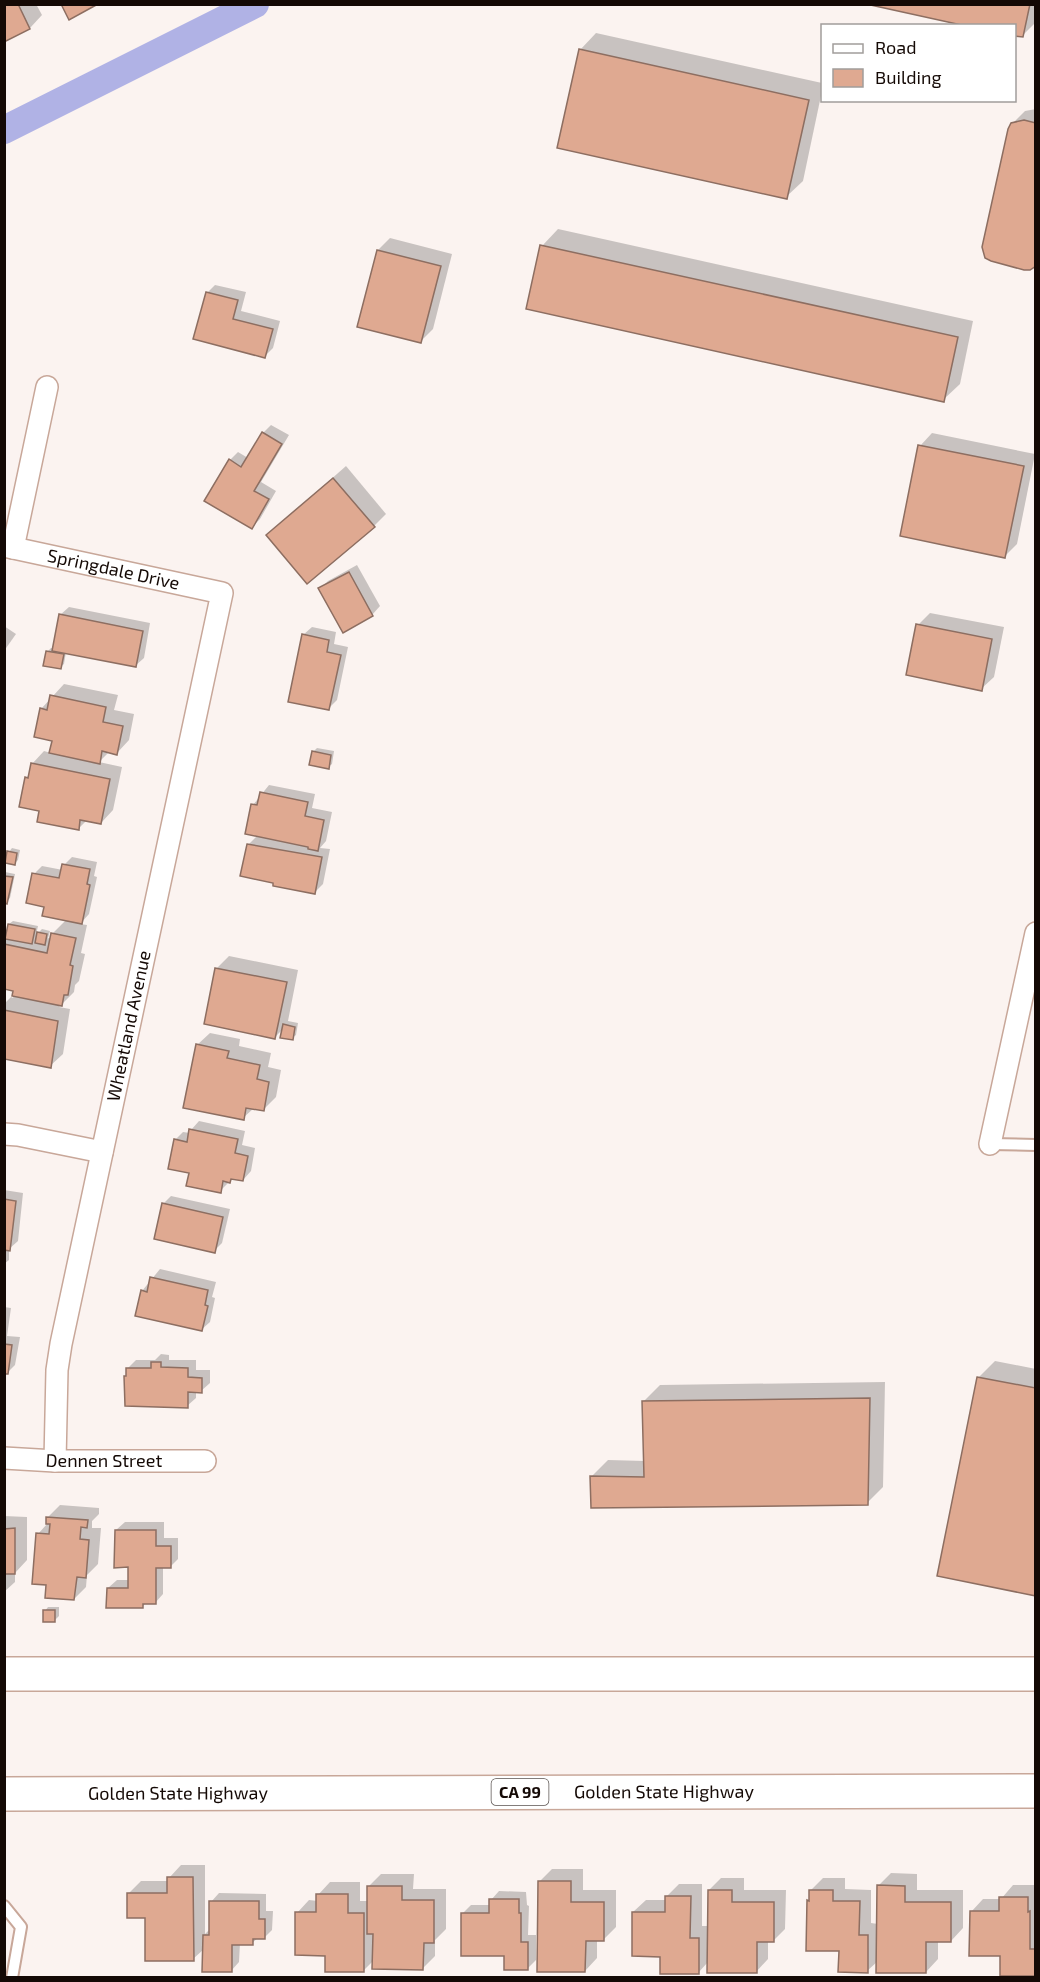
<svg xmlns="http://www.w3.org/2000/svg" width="1040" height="1982" font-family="'Exo 2',sans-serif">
	<rect width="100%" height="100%" fill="#fbf3f0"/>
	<g fill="#0003">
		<polygon points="4,4 36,4 42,15 30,28 4,40"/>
		<polygon points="873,4 1036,4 1036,22 1022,36 1014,26"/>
		<polygon points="596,33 822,83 822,91 803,181 786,197 580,50"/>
		<polygon points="1036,109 1036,263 1012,124 1025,111"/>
		<polygon points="558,229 973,321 960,384 943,400 542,246"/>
		<polygon points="390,238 452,254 433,329 420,342 378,250"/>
		<polygon points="215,285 246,292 241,311 280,321 273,348 265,356 207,293"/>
		<polygon points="271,425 289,435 261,482 276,491 260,519 252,527 230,460 238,452 248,458 263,433"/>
		<polygon points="932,433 1035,454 1017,544 1005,556 920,446"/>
		<polygon points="346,466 386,514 374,526 268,535"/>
		<polygon points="357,565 380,606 372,615 320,589 328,581"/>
		<polygon points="69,607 150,623 144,658 135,666 66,652 64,664 60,667 48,651 51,648 54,648 60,615"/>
		<polygon points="930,613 1004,627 994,677 981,689 918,625"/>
		<polygon points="4,626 16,634 4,651"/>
		<polygon points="312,627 336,632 334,644 348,647 337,700 329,708 303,635"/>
		<polygon points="64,684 118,695 114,710 134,714 129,740 117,753 110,751 99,762 122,767 113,810 101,823 87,820 78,829 41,810 26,778 30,774 32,764 44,751 51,753 54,739 41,709"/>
		<polygon points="317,748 334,751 332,764 328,767 313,752"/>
		<polygon points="269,785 315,794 312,808 332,812 326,841 320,848 330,849 323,884 315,892 248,845 258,835 253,805"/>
		<polygon points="12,848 20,850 18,860 14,864 9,852"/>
		<polygon points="72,857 97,862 94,876 97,877 89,914 80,924 87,925 81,953 85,954 79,981 75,985 74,992 59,1007 70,1009 63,1054 50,1066 4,1057 4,1004 11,997 13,998 15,990 4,988 4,937 7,935 9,924 13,921 38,926 36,935 42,929 50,931 48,938 51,939 53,933 66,920 46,906 34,874 42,866 63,870 64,865"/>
		<polygon points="5,872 15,874 10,898 6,902 4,902"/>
		<polygon points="229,956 298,970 288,1021 298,1023 296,1035 292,1038 284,1028 275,1037 206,1023 217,968"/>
		<polygon points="210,1033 240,1039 239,1046 271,1053 268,1067 281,1070 276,1097 263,1110 254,1108 243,1118 197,1045"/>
		<polygon points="199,1121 245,1131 242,1145 255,1148 251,1171 243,1180 233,1178 220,1191 191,1172 175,1140 183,1132 190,1133 191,1130"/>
		<polygon points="4,1190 23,1193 18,1241 9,1249 9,1260 4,1264"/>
		<polygon points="171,1196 230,1209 222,1243 214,1251 163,1204"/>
		<polygon points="160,1269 216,1282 212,1297 215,1298 210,1322 201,1330 142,1291"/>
		<polygon points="4,1307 11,1308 7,1336 20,1337 15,1365 7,1373 4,1372"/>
		<polygon points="161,1354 169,1355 169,1360 196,1360 196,1370 210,1370 210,1383 201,1391 196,1391 196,1398 187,1406 128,1375 128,1368 136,1360 155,1360"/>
		<polygon points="995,1361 1036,1369 1036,1594 979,1377"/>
		<polygon points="885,1382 883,1487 867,1503 592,1476 608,1460 645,1461 644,1401 660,1385"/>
		<polygon points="60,1505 99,1508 99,1514 92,1521 92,1528 101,1528 98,1564 87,1575 86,1587 74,1599 47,1583 38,1534 47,1524 47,1518"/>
		<polygon points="4,1516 27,1517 27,1560 15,1573 15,1582 4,1592"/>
		<polygon points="125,1522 164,1522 164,1538 178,1538 178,1559 170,1567 163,1567 163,1594 155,1603 146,1603 142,1607 108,1588 117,1580 130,1580 130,1566 116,1530"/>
		<polygon points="48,1607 59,1607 59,1616 55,1620 45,1611"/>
		<polygon points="181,1865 205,1865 205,1934 210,1929 211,1902 219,1893 266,1894 266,1911 273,1911 272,1930 264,1938 258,1938 252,1943 240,1943 239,1962 231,1971 204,1949 193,1959 147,1916 128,1894 141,1881 169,1881 169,1878"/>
		<polygon points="552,1869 583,1869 583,1890 616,1890 616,1927 603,1940 597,1940 597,1958 585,1971 540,1881"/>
		<polygon points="891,1873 917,1874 917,1890 963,1890 963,1928 951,1941 938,1941 938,1959 926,1972 878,1961 867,1971 840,1949 808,1901 810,1899 810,1891 823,1878 845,1878 845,1889 871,1890 871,1923 878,1924 878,1886"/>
		<polygon points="381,1874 414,1874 413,1889 446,1889 446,1929 435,1940 435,1956 423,1968 374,1960 363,1971 327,1954 297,1913 309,1900 318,1901 318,1895 330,1882 360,1882 360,1901 368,1901 369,1886"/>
		<polygon points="721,1878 744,1878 744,1890 786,1890 785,1929 773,1941 768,1941 768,1959 756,1972 708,1962 698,1973 661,1955 633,1912 646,1900 666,1900 666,1897 679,1884 702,1884 702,1926 709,1926 709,1890"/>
		<polygon points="1013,1885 1036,1885 1036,1975 1002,1955 971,1912 983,1899 1001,1899"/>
		<polygon points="499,1891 526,1892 527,1905 529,1906 528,1935 536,1935 536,1960 527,1969 506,1955 463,1913 471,1905 491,1905 491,1900"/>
	</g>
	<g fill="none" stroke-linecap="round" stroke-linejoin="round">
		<polyline stroke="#b0b2e5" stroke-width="28" points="4,130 255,4"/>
	</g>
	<g fill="#dfa991" stroke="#8d6e61" stroke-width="1.5">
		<polygon points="4,4 18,4 30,29 4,42"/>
		<polygon points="61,4 98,4 69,20"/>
		<polygon points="866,4 1030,4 1023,37 1014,36 1014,26 966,26"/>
		<polygon points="579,49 809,100 787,199 557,148"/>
		<polygon points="1024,120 1036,123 1036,266 1030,270 1024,270 991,261 985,258 982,247 1008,129 1011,123"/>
		<polygon points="540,245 958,337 944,402 526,309"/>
		<polygon points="377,250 441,266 421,343 357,327"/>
		<polygon points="206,292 238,300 233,319 273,329 265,358 193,339"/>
		<polygon points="262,432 282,444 254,491 269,499 252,529 204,501 229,459 241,467"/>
		<polygon points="918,445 1024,466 1005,558 900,536"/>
		<polygon points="333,478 375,527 307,584 266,535"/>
		<polygon points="349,572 373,616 343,633 318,588"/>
		<polygon points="59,614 143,631 136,667 52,651"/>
		<polygon points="916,624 992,639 982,691 906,675"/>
		<polygon points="302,634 329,640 327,652 341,655 329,710 288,702"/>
		<polygon points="46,651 64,654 61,669 43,666"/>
		<polygon points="50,695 106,707 103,722 123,726 117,755 102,751 100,764 49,753 52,741 34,737 40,708 47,710"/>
		<polygon points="312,751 331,755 329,769 309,765"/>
		<polygon points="31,763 110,779 101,824 80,820 79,830 37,822 39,811 19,807 25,777 28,778"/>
		<polygon points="260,792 308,802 305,816 324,820 318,851 308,849 308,847 245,834 251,804 257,805"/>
		<polygon points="247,844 322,857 315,894 273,886 273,883 240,876"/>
		<polygon points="7,851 17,853 15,865 5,863"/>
		<polygon points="62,864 90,869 87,884 90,885 82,924 42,916 44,907 26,903 32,873 59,878"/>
		<polygon points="4,876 13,877 7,904 4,903"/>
		<polygon points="8,924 35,929 32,944 5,939"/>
		<polygon points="37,932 47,934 45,945 35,943"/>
		<polygon points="51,933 76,938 70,965 73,966 68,995 64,995 62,1006 12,996 13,991 4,989 4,944 47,953"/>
		<polygon points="215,968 287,982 275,1039 204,1024"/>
		<polygon points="4,1010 58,1021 51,1068 4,1059"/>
		<polygon points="283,1024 295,1027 293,1040 280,1038"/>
		<polygon points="196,1044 229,1051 227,1058 260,1065 257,1079 269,1082 264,1111 246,1108 244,1120 183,1108"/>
		<polygon points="189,1129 238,1139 235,1153 248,1156 243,1181 231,1179 230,1183 223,1181 221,1193 186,1186 189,1173 168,1169 174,1139 187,1142"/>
		<polygon points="4,1199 16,1201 10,1251 4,1250"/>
		<polygon points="162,1203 223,1217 215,1253 154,1239"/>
		<polygon points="150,1277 208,1290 205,1305 208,1306 202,1331 135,1316 141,1290 147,1292"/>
		<polygon points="4,1344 12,1345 8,1374 4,1374"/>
		<polygon points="151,1362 161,1362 161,1367 188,1368 188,1377 202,1378 202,1393 188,1392 188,1408 125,1406 124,1376 126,1376 126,1368 151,1368"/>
		<polygon points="977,1377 1036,1388 1036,1596 937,1576"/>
		<polygon points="870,1398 868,1505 591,1508 590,1476 644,1477 642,1401"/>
		<polygon points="46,1517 88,1520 87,1528 81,1527 80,1539 89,1540 86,1578 77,1577 74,1600 45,1598 46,1585 32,1584 36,1533 49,1534 50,1524 46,1524"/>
		<polygon points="15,1528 15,1574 4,1574 4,1529"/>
		<polygon points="115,1530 156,1530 156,1546 171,1546 171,1568 156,1568 156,1604 143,1604 143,1608 106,1608 107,1588 128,1588 128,1567 114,1568"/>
		<rect x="43" y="1610" width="12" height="12"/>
		<polygon points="167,1877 193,1877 194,1961 145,1961 145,1918 127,1918 127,1893 167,1893"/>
		<polygon points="538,1881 571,1881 571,1902 604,1902 604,1941 586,1941 585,1972 537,1972"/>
		<polygon points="877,1885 905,1886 905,1902 951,1902 951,1942 926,1942 926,1973 876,1973"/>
		<polygon points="367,1886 402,1886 402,1900 434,1900 434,1943 424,1943 423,1970 372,1969 373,1934 367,1934"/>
		<polygon points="708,1890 732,1890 732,1902 774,1902 774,1942 757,1942 757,1973 707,1973"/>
		<polygon points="809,1890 833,1890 833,1901 860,1901 859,1935 868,1935 868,1973 838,1972 839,1951 806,1951 807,1900 809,1901"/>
		<polygon points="316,1894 348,1894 348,1913 364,1913 364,1972 325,1972 325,1956 295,1955 295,1912 316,1912"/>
		<polygon points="665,1896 691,1896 690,1938 699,1938 699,1974 660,1974 660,1957 632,1956 632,1912 665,1912"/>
		<polygon points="999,1897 1028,1897 1028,1912 1030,1911 1030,1949 1036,1949 1036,1976 1000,1976 1000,1956 969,1956 970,1911 999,1911"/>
		<polygon points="489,1899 519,1899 519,1913 521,1913 521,1942 528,1942 528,1970 504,1970 504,1956 461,1956 461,1913 489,1913"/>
		<polygon points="209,1901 259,1901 259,1919 265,1919 265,1939 253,1939 253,1945 232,1945 232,1972 202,1972 203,1935 209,1935"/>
	</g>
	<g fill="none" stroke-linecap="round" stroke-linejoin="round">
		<defs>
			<g id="lane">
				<polyline points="990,1144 1036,1145"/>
				<polyline points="4,1906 21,1927 12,1978"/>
			</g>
			<g id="street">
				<path id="s1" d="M4,546L222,593L61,1344L57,1370L55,1461"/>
				<polyline points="13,548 47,387"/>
				<polyline points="4,1134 18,1135 102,1152"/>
				<polyline points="990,1144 1036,933"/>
				<path id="s2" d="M4,1458L55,1461H205"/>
			</g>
			<g id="highway">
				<polyline points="4,1674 1036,1674"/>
				<path id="s3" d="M4,1794L1036,1791"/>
			</g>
		</defs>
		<use href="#lane" stroke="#c8a799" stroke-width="14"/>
		<use href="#street" stroke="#c8a799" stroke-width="24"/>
		<use href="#highway" stroke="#c8a799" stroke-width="36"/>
		<use href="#lane" stroke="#fff" stroke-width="10"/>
		<use href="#street" stroke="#fff" stroke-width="21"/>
		<use href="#highway" stroke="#fff" stroke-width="33"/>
	</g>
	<g text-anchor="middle" stroke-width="4.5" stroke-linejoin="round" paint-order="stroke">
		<rect fill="#fff" stroke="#5a5350" stroke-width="1.5" x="491.5" y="1779" width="57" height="26" rx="4.5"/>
		<g font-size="16" font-weight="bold" fill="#140905">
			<text x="520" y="1798">CA 99</text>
		</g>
		<g font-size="18" fill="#140905" stroke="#fff">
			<text dy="6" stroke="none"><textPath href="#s1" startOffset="112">Springdale Drive</textPath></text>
			<text transform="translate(129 1026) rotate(-78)" y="6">Wheatland Avenue</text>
			<text dy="6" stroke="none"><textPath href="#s2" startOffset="100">Dennen Street</textPath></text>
			<text dy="6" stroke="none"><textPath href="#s3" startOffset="660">Golden State Highway</textPath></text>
			<text dy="6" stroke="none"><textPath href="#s3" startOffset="174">Golden State Highway</textPath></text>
		</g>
	</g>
	<rect width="1040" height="1982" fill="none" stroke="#140905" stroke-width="12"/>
	<rect x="821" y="24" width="195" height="78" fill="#ffffff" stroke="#a19d9b" stroke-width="1.5"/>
	<rect x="833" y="44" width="30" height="9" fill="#ffffff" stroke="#a19d9b" stroke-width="1.5"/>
	<text x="875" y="54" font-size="18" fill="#140905">Road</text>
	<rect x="833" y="69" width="30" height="18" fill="#dfa991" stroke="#a19d9b" stroke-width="1.5"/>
	<text x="875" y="84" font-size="18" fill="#140905">Building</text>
</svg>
